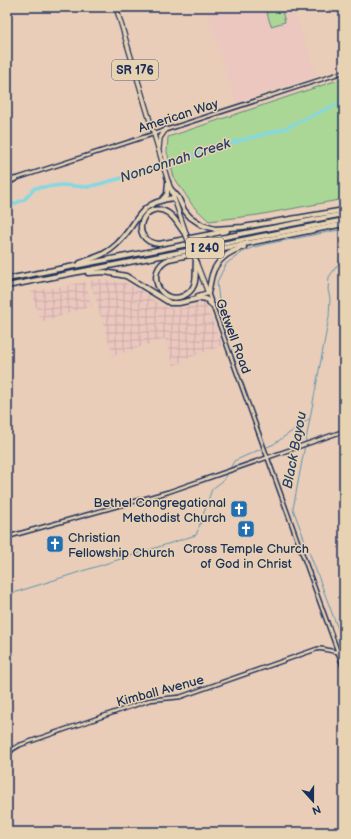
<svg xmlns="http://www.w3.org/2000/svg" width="351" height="839" font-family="'Balsamiq Sans',sans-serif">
	<defs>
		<pattern id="industrial-grid" width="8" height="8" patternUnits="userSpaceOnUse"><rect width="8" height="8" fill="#ebc7c0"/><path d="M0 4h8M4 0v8" fill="none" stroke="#c9aba7"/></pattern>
	</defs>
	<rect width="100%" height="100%" fill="#e9cdb8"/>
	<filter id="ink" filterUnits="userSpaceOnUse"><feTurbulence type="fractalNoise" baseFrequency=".025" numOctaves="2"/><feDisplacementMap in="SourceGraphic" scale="8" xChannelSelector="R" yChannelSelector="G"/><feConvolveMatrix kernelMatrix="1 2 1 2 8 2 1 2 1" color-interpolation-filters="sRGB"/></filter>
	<g filter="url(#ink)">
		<polygon fill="#ebc7c0" points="205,7 293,7 316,76 236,102"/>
		<g fill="url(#industrial-grid)">
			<polygon points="99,279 125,283 140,290 162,306 169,308 175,309 183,308 204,301 222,344 221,346 193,356 174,366 165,339 113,356 90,281"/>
			<polygon points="85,282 92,306 41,322 31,292"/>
		</g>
		<g fill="#abd796" stroke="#63837a">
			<polygon points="265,7 281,7 285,22 271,26"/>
			<polygon points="344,78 344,199 258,215 209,221 193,206 174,177 167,152 168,137"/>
		</g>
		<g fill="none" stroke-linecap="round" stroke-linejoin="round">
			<g stroke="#5b94ad" stroke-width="1">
				<polyline points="344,256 329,277 328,290 330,298 329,317 293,509 344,645"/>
				<polyline points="220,309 217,282 223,270 227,263 243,252 251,248 266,244 344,229"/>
				<polyline points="267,447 274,444 309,419"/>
				<polyline points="230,469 234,461 261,449"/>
				<polyline points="199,527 212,489 224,480 228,473"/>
				<polyline points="7,595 196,535 198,530"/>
			</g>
			<polyline stroke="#86d7e1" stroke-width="3.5" points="7,207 25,199 35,188 63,185 88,187 137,174 238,141 284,129 344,101"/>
			<defs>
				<g id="secondary">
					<polyline points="7,180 18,178 344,72"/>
					<polyline points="7,184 16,179"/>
					<polyline points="208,293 344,669"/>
					<polyline points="7,537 168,492 344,431"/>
					<path d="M7,756L13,749L20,745L150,700L180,697L317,649C327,647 334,655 344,651"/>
				</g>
				<g id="primary">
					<polyline points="116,7 167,178 186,233"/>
					<polyline points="159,148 160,138 166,129"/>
					<polyline points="196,262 208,293"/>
				</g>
				<g id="highway">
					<polyline points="170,188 178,197 184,210 190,217 202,225 215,229 243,227 344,210"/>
					<polyline points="162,200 167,194 168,182"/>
					<path d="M186,235C180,228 176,218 168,213C144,197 126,241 159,244L227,231"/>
					<path d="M196,260C195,268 197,278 194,285C192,290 188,294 183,296C159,306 144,270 169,259L344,224"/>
					<path d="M80,263C93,258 106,255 116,245C140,223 134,204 173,198"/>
					<polyline points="88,273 105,272 126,276 170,303 179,303 201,298 206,299 212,305"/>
					<polyline points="7,279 344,214"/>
					<polyline points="7,286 344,220"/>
					<path d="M198,296L208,293C210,287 210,281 212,275C216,260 230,251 244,247"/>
				</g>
			</defs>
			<use href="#secondary" stroke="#1b2f5e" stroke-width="5.5"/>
			<use href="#primary" stroke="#1b2f5e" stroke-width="6"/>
			<use href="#highway" stroke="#1b2f5e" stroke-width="7"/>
			<use href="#secondary" stroke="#e7d2b1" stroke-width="2.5"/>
			<use href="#primary" stroke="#e7d2b1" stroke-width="3.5"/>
			<use href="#highway" stroke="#e7d2b1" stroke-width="4"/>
			<defs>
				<polyline id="primary-bridge" points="186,235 195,259"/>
			</defs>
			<use href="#primary-bridge" stroke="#1b2f5e" stroke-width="6" stroke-linecap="butt"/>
			<use href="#primary-bridge" stroke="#e7d2b1" stroke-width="3.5"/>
		</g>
	</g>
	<defs>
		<symbol id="church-square" viewBox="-11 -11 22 22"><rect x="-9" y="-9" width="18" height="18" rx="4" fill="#1f6fb2" stroke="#e7d2b1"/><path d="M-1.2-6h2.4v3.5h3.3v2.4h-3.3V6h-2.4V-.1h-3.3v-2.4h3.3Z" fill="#fff"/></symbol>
	</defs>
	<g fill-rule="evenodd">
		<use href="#church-square" x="229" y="499" width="20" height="20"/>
		<use href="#church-square" x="236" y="519" width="20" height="20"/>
		<use href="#church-square" x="45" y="534" width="20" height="20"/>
	</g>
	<g text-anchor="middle" stroke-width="3" stroke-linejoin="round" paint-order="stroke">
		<g fill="#e7d2b1" stroke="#586077" stroke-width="1">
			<rect x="112" y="60" width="46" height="20" rx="3"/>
			<rect x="186" y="238" width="38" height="20" rx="3"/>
		</g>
		<g font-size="12" font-weight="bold" fill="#1b2f5e">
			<text x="135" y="74">SR 176</text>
			<text x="205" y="252">I 240</text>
		</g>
		<g font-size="13" fill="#1b2f5e" stroke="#e7d2b1">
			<text transform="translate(178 115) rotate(-18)" y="5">American Way</text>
			<text transform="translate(234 336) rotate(70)" y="5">Getwell Road</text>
			<text transform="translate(160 690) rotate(-15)" y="5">Kimball Avenue</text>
		</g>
		<g font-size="13" fill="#1b2f5e" stroke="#e7d2b1" text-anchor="end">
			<text x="226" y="507">Bethel Congregational<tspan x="226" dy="15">Methodist Church</tspan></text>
			<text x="68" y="542" text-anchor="start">Christian<tspan x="68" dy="15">Fellowship Church</tspan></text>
			<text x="246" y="553" text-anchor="middle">Cross Temple Church<tspan x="246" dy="15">of God in Christ</tspan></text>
		</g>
		<g font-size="14" font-style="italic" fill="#26406b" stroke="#e7d2b1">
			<text transform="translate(175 160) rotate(-18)" y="5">Nonconnah Creek</text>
			<text transform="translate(294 450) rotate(-79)" y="5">Black Bayou</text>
		</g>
	</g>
	<rect width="351" height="839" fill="none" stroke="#e7d2b1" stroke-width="24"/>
	<rect x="12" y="12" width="327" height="815" fill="none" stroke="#1b2f5e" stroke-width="1.5" filter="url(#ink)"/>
	<g transform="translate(313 801) rotate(159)" stroke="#e7d2b1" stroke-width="3" paint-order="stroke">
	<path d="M0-3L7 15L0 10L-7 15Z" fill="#1b2f5e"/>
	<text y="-6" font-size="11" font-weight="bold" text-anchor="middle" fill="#1b2f5e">N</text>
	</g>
</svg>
